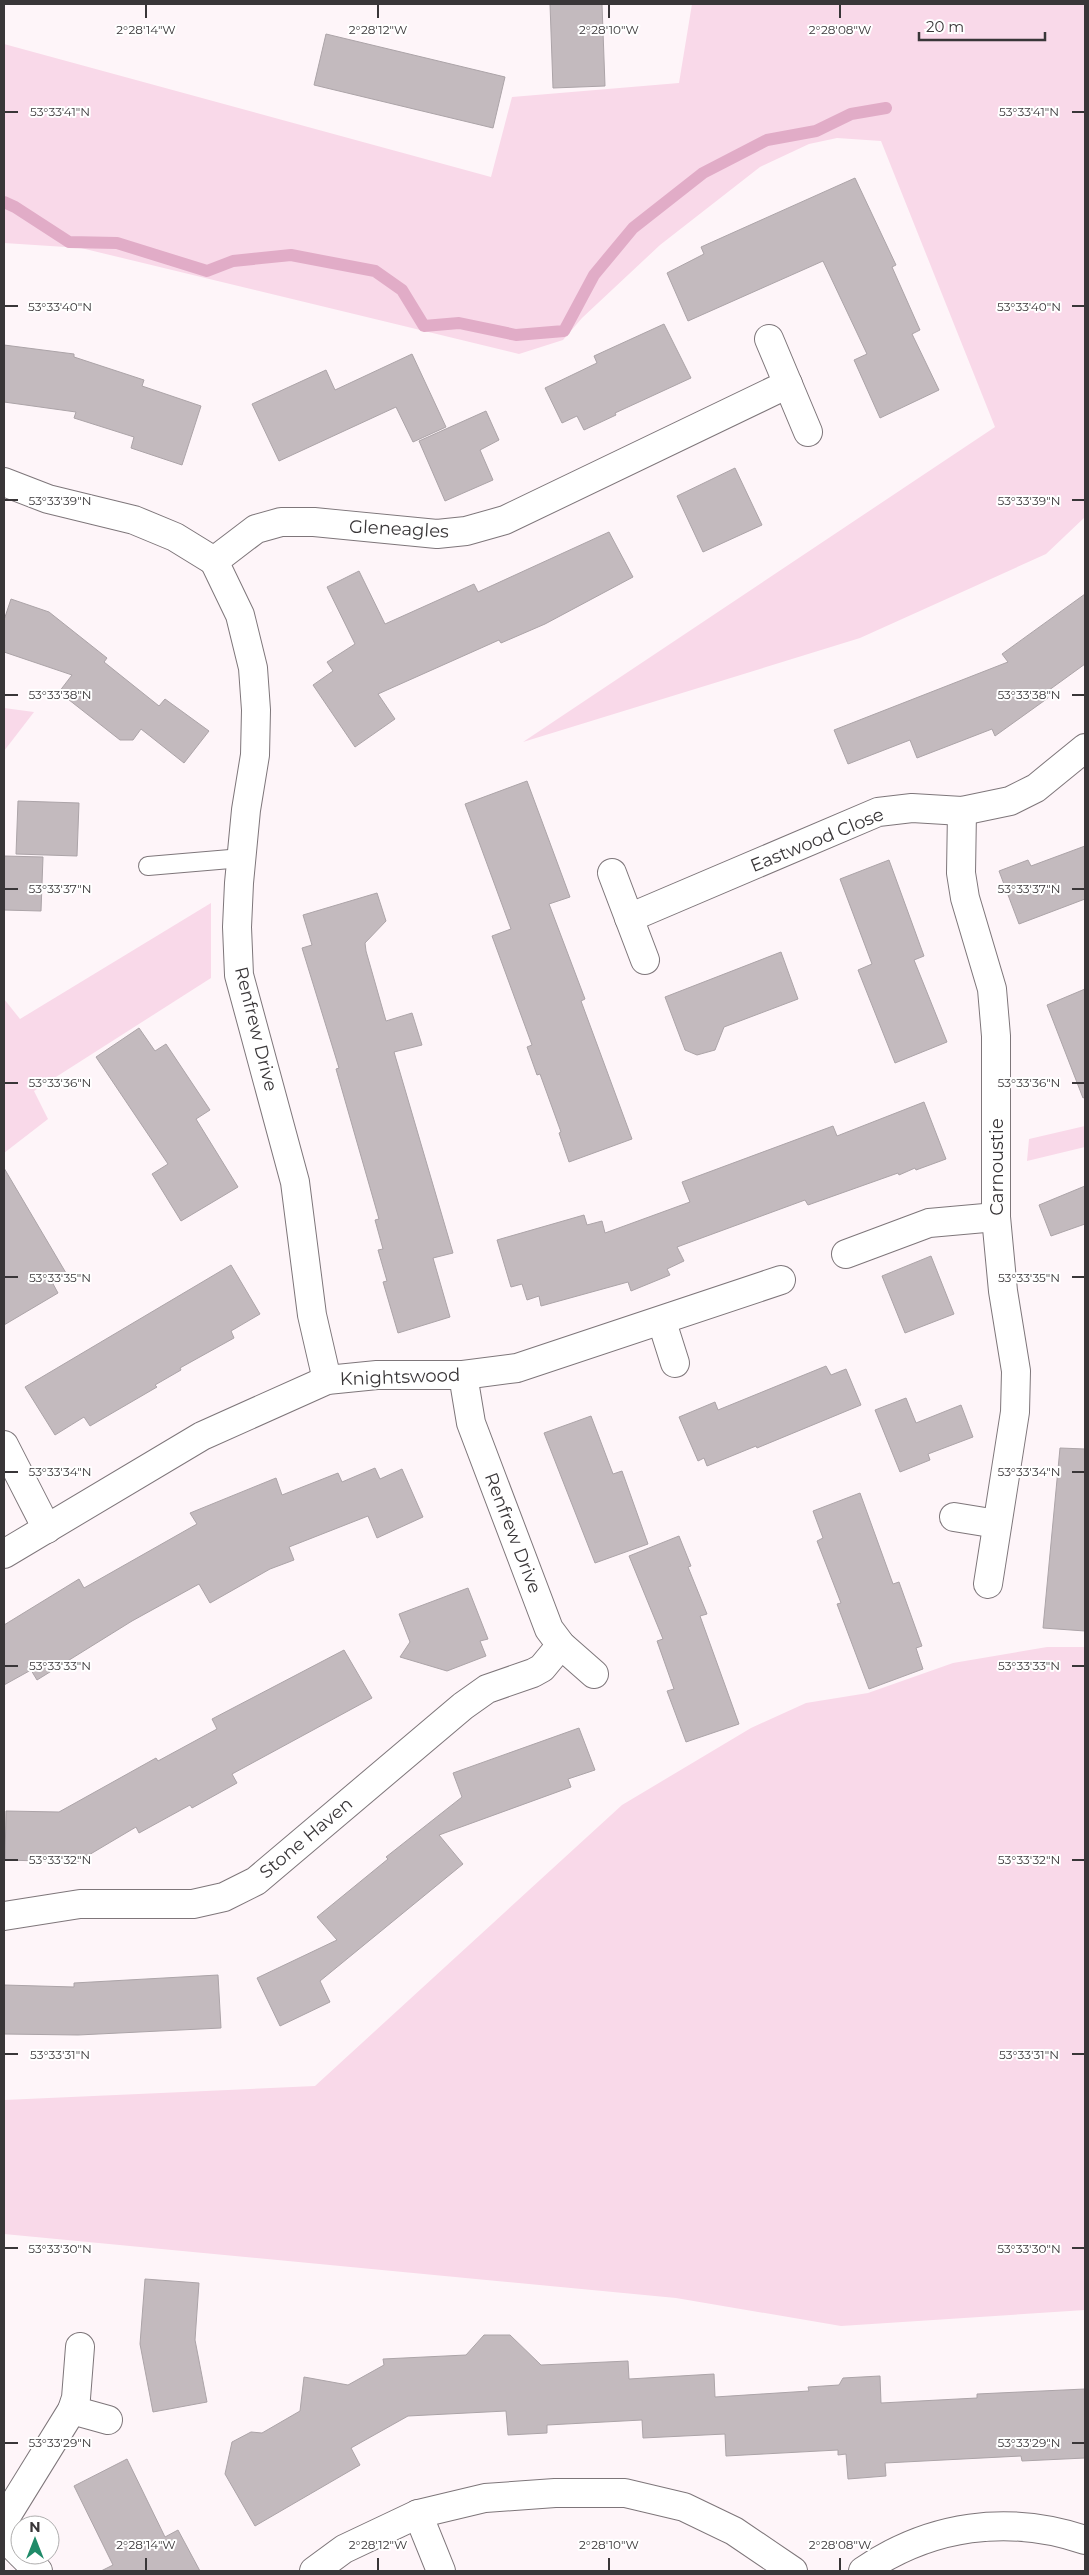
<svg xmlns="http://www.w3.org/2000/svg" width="1089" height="2575" font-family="Montserrat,sans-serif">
	<rect width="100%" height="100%" fill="#fef5f9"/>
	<g fill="#f9d9e9">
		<polygon points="692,4 1085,4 1085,517 1046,554 860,638 523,742 995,427 881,141 837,138 809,144 760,167 660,245 582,318 563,340 519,354 81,248 4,243 4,44 491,177 512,97 679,83"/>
		<polygon points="4,708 34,712 4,751"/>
		<polygon points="211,903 211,978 34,1091 48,1119 4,1153 4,999 20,1019"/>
		<polygon points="1085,1126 1085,1147 1027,1161 1029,1139"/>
		<polygon points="1047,1647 1085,1647 1085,2310 841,2326 676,2298 4,2234 4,2100 315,2086 622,1805 751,1728 806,1703 868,1693 953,1663"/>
	</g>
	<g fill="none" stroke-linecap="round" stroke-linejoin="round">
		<polyline stroke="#e1acc7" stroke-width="12" points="4,202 15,207 69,242 117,243 207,271 233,261 291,255 375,271 402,290 424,326 459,323 516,335 564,331 594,275 633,228 703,173 767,140 816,131 851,114 886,108"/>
	</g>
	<g fill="#c3babe" stroke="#aca4a8">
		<polygon points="550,4 602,4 605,86 553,88"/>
		<polygon points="326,34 505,77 493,128 314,85"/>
		<polygon points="855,178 896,265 892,267 920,330 912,334 939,390 880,418 854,360 867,354 823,261 688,321 667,273 704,254 701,247"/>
		<polygon points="664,324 691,378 615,413 616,415 584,430 577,416 562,423 545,388 597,363 594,356"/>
		<polygon points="4,345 74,354 74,357 144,380 142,386 201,406 182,465 131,448 134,437 74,418 76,412 4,402"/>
		<polygon points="412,354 446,427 413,442 396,407 279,461 252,404 326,370 335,390"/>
		<polygon points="486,411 499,440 480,450 493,480 445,501 419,441"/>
		<polygon points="735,468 762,525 703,552 677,496"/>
		<polygon points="609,532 633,577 545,624 501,643 499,640 378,694 395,719 355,747 313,685 333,671 327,662 355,644 327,587 359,571 385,624 474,584 478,592"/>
		<polygon points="1085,594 1085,664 1045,693 1048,698 995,736 992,729 917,758 910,740 848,764 834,730 1008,662 1002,654"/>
		<polygon points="11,599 49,612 107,658 104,662 159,706 165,699 209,731 184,763 141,729 133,740 120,740 59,692 72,675 4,652 4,620"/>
		<polygon points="527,781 570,897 549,904 585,999 581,1001 632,1139 569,1162 559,1133 561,1132 540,1074 537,1075 527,1047 532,1045 492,936 511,929 465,804"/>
		<polygon points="18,801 79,803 77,856 16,854"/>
		<polygon points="1085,846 1085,899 1019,924 999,871 1028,860 1031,866"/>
		<polygon points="4,856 43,857 41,911 4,910"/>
		<polygon points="889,860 924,956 914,960 947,1042 895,1063 858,970 872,964 840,879"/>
		<polygon points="377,893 386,921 365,943 366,951 386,1021 412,1013 422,1045 394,1052 453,1253 433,1258 450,1317 398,1333 383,1282 387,1281 378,1250 383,1249 375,1220 379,1219 336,1069 339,1068 302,948 312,945 303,915"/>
		<polygon points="781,952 798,999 724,1027 715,1050 697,1055 685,1050 665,997"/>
		<polygon points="1085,989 1085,1097 1083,1098 1047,1005"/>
		<polygon points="139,1028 155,1051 166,1044 210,1110 196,1119 238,1187 181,1221 152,1174 168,1164 96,1057"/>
		<polygon points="924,1102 946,1159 916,1170 915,1168 899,1175 898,1173 808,1205 805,1200 677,1247 684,1261 667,1269 670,1275 631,1291 628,1282 541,1306 539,1296 527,1300 522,1284 511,1287 497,1240 584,1215 587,1225 602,1221 605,1233 690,1202 682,1182 833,1126 837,1136"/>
		<polygon points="4,1168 66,1273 52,1282 58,1293 4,1325"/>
		<polygon points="1085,1186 1085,1224 1051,1236 1039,1205"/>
		<polygon points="931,1256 954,1314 905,1333 882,1276"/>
		<polygon points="231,1265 260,1314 231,1331 234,1338 180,1368 181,1370 155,1385 157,1387 90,1426 84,1417 55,1435 25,1387"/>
		<polygon points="826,1366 831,1375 846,1369 861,1405 757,1448 756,1446 707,1466 704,1458 698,1461 679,1417 715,1402 718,1410"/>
		<polygon points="906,1398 916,1423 961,1405 973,1437 928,1454 930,1460 900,1472 875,1410"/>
		<polygon points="591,1416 613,1474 622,1471 648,1544 595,1563 544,1433"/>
		<polygon points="1060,1448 1085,1449 1085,1631 1043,1628"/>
		<polygon points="375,1468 380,1479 402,1469 423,1517 377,1538 368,1516 289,1547 294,1560 270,1569 210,1603 199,1584 132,1621 37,1680 31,1670 4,1685 4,1625 79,1579 84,1588 197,1524 190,1513 276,1478 282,1495 338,1473 342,1482"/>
		<polygon points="860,1493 893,1584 899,1582 922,1646 916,1648 923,1669 869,1689 837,1604 841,1603 817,1541 823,1538 813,1511"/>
		<polygon points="679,1536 691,1566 688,1567 707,1614 700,1616 739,1724 686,1742 667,1691 674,1689 657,1641 663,1639 629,1556"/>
		<polygon points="468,1588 488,1639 480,1641 486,1656 447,1671 400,1657 410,1642 399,1614"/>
		<polygon points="344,1650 372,1698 232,1774 237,1783 192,1808 190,1805 139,1833 136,1827 77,1862 5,1860 6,1811 59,1812 156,1758 158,1761 217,1729 212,1719"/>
		<polygon points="579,1728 595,1770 568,1779 571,1787 439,1835 463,1864 320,1981 330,2002 280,2026 257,1978 337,1940 317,1917 388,1859 386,1857 462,1797 453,1773"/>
		<polygon points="218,1975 221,2028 78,2035 4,2034 4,1985 74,1987 74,1983"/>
		<polygon points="145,2279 199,2283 195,2340 207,2402 153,2412 140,2344"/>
		<polygon points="484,2335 510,2335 541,2365 628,2361 629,2379 714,2374 715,2397 809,2391 808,2387 839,2385 843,2378 880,2376 881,2403 977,2398 977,2394 1085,2389 1085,2458 1022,2461 1021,2456 885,2463 886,2476 848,2479 846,2454 838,2455 838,2450 726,2456 725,2434 643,2438 642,2420 547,2425 547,2433 508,2435 506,2411 408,2416 351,2448 360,2465 255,2526 225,2474 232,2442 251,2432 262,2433 300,2411 304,2377 348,2385 384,2365 383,2359 466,2355"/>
		<polygon points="127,2459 165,2537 178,2530 200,2571 101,2571 113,2565 74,2486"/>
	</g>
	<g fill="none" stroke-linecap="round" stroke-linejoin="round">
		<defs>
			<polyline id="lane" points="148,866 242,858"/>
			<g id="street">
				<polyline points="769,339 808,432"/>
				<polyline points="4,482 48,499 134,520 175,537 214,561 256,529 281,522 314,522 437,534 466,531 505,520 788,384"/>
				<polyline points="214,561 240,615 253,668 256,710 255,755 246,810 239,883 237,927 239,975 295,1182 312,1315 327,1380"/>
				<polyline points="962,811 961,873 965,898 992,989 996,1036 996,1217 1003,1291 1016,1371 1015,1412 988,1584"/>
				<polyline points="612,873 645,960"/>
				<polyline points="629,918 878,812 912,808 962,811 1010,801 1036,788 1085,748"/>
				<polyline points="846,1254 929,1223 996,1217"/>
				<polyline points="662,1322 675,1363"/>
				<polyline points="463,1375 471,1423 549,1629 561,1645 594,1674"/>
				<polyline points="4,1445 47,1529"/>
				<polyline points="954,1517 997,1524"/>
				<polyline points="4,1554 202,1436 327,1380 377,1375 463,1375 517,1368 781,1280"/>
				<polyline points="4,1916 80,1904 193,1904 224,1897 256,1881 463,1706 487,1689 533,1673 542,1668 561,1645"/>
				<polyline points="72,2410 108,2420"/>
				<polyline points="418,2514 441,2571"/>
				<polyline points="4,2520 72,2410 76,2398 80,2347"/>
				<polyline points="4,2537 20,2553"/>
				<polyline points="22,2555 38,2571"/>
				<polyline points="314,2571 344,2549 418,2514 485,2498 555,2493 625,2493 684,2507 734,2531 793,2571"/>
				<path d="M863,2571C930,2525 1008,2514 1085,2540"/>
			</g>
		</defs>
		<use href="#lane" stroke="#7e767a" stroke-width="20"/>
		<use href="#street" stroke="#7e767a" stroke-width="30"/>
		<use href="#lane" stroke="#fff" stroke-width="18"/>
		<use href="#street" stroke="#fff" stroke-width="28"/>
	</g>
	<path fill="none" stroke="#393638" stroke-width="2" d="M146,5V18M378,5V18M609,5V18M840,5V18M5,112H18M1072,112H1084M5,306H18M1072,306H1084M5,500H18M1072,500H1084M5,695H18M1072,695H1084M5,889H18M1072,889H1084M5,1083H18M1072,1083H1084M5,1277H18M1072,1277H1084M5,1472H18M1072,1472H1084M5,1666H18M1072,1666H1084M5,1860H18M1072,1860H1084M5,2054H18M1072,2054H1084M5,2248H18M1072,2248H1084M5,2443H18M1072,2443H1084M146,2558V2570M378,2558V2570M609,2558V2570M840,2558V2570"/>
	<g text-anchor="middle" stroke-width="4" stroke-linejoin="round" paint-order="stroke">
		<g font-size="18" fill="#393638" stroke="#fff">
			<text transform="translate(399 529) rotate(3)" y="6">Gleneagles</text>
			<text transform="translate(817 840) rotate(-22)" y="6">Eastwood Close</text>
			<text transform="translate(256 1029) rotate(76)" y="6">Renfrew Drive</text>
			<text transform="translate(997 1167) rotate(-90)" y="6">Carnoustie</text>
			<text transform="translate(400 1377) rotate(-2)" y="6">Knightswood</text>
			<text transform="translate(513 1533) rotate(69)" y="6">Renfrew Drive</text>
			<text transform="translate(306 1838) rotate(-40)" y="6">Stone Haven</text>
		</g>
	</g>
	<g font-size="12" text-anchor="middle" fill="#393638" stroke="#fff" stroke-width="4" stroke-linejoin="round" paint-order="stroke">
		<text x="146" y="34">2°28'14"W</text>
		<text x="378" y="34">2°28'12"W</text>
		<text x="609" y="34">2°28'10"W</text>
		<text x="840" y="34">2°28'08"W</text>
		<text x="60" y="116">53°33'41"N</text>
		<text x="1029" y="116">53°33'41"N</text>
		<text x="60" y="311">53°33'40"N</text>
		<text x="1029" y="311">53°33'40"N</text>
		<text x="60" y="505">53°33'39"N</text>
		<text x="1029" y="505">53°33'39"N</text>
		<text x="60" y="699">53°33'38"N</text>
		<text x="1029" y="699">53°33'38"N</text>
		<text x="60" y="893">53°33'37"N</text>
		<text x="1029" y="893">53°33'37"N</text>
		<text x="60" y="1087">53°33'36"N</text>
		<text x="1029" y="1087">53°33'36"N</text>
		<text x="60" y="1282">53°33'35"N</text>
		<text x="1029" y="1282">53°33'35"N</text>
		<text x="60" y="1476">53°33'34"N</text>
		<text x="1029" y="1476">53°33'34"N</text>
		<text x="60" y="1670">53°33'33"N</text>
		<text x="1029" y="1670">53°33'33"N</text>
		<text x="60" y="1864">53°33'32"N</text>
		<text x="1029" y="1864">53°33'32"N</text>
		<text x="60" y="2059">53°33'31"N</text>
		<text x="1029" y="2059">53°33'31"N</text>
		<text x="60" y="2253">53°33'30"N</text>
		<text x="1029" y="2253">53°33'30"N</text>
		<text x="60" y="2447">53°33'29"N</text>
		<text x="1029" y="2447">53°33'29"N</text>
		<text x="146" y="2549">2°28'14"W</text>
		<text x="378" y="2549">2°28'12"W</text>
		<text x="609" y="2549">2°28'10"W</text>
		<text x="840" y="2549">2°28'08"W</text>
	</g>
	<rect width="1089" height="2575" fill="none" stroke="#393638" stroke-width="10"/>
	<g transform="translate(35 2540)"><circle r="24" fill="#ffffff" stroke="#b0afaf"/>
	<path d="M0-4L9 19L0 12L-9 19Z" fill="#1f8b69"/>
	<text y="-8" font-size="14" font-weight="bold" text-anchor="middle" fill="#393638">N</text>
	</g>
	<path d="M919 32v8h126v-8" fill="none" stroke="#393638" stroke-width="2.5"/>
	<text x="926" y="32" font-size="15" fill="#393638" stroke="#ffffff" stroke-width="4" paint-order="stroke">20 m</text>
</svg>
